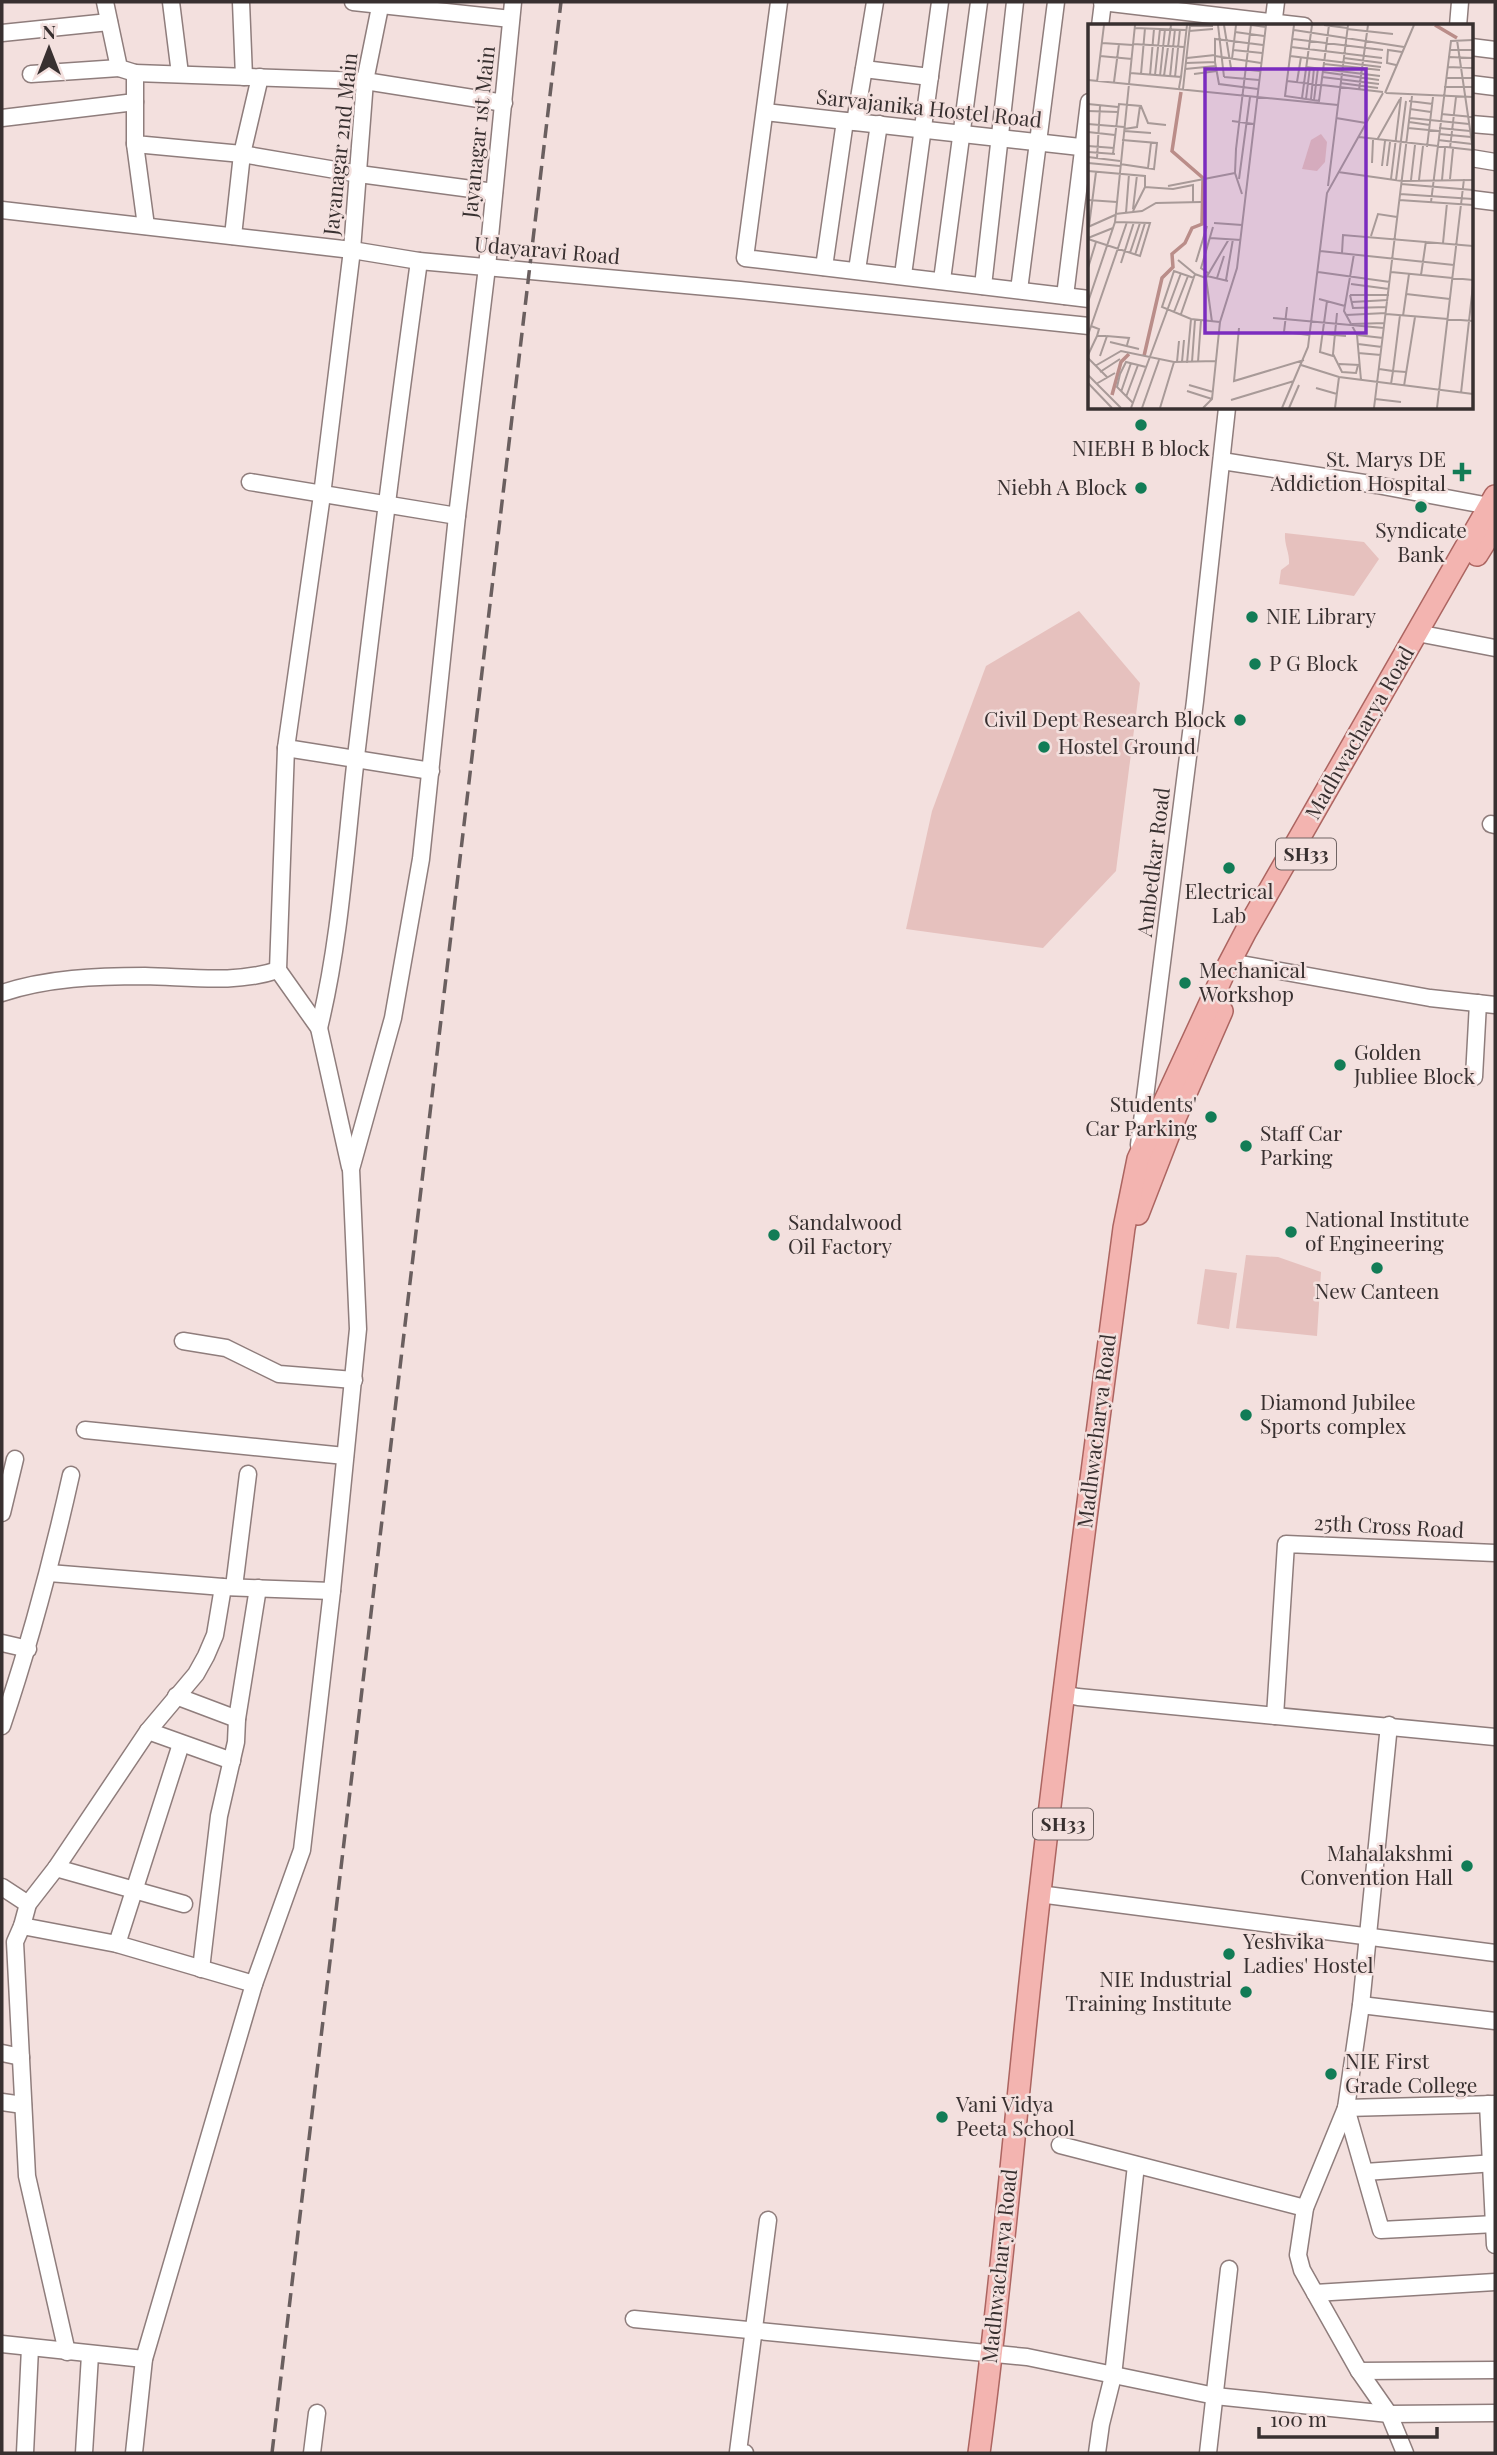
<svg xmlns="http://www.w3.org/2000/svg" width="1497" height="2455" font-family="'Playfair Display',serif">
	<rect width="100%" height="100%" fill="#f3e0de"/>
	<g fill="#e6c1be">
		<path d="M1285,533L1364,542L1379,559L1354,596L1279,584L1281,570L1289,564C1290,553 1284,545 1285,533Z"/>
		<polygon points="1079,611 1140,683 1116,871 1043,948 906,929 932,811 986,666"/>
		<polygon points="1246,1255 1278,1257 1321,1272 1317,1336 1236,1328"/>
		<polygon points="1205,1269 1237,1273 1229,1329 1197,1324"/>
	</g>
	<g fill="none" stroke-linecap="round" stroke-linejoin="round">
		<defs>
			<g id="minor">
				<polyline points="105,2 119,68 135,73 135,144 242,154 359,174 494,192"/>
				<polyline points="171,2 180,74"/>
				<polyline points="241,2 244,77"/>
				<polyline points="353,2 511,19"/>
				<polyline points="779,2 745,258 1089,299"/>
				<polyline points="1102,2 1304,26"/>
				<polyline points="1100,26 1103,2"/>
				<polyline points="1273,26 1276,2"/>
				<polyline points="1458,26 1460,2"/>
				<polyline points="2,33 109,22"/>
				<polyline points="1471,47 1495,50"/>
				<polyline points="864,69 930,77"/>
				<polyline points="135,73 365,81 504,103"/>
				<polyline points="31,74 119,68"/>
				<polyline points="1471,84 1495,87"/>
				<polyline points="765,112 1089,148"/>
				<polyline points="2,118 135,102"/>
				<polyline points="855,122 875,2"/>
				<polyline points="1471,124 1495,126"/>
				<polyline points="135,144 146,226"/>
				<polyline points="1471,158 1495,162"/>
				<polyline points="1471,199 1495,202"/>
				<polyline points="2,210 352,250 419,261 740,290 1089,326"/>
				<polyline points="233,236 242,154 260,77"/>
				<polyline points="824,267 845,121"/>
				<polyline points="857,270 879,124"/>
				<polyline points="903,275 940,2"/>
				<polyline points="942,280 979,2"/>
				<polyline points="983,286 1015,2"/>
				<polyline points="1019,290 1056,2"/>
				<polyline points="1065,296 1089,102"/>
				<polyline points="1222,461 1377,485 1495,507"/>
				<polyline points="250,482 457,516"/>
				<polyline points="1417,633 1495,648"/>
				<polyline points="286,748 431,771"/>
				<polyline points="1491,824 1495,825"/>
				<polyline points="1230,962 1430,998 1495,1005"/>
				<path d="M2,993C47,978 97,976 145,976C190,977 236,984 278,970"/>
				<path d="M319,1028C342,934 346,836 358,740C377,580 397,420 419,261"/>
				<polyline points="1474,1077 1478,1003"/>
				<polyline points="1139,1145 1195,701 1227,408"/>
				<polyline points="350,1167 319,1028 278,970 286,748 322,495 352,250 365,81 381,2"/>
				<polyline points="183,1341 226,1348 279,1374 354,1380"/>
				<polyline points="85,1430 345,1456"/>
				<polyline points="2,1513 15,1459"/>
				<polyline points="49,1573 223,1587 332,1591"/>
				<polyline points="234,1587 248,1474"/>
				<polyline points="2,1643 28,1649"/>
				<polyline points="1064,1694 1078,1697 1495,1737"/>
				<polyline points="176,1696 237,1719"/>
				<polyline points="1275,1716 1286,1544 1495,1553"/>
				<polyline points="1389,1725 1361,2005 1346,2108 1305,2208 1298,2255 1302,2270 1359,2371 1389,2414 1405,2453"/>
				<path d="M2,1726C30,1643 52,1560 71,1475"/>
				<polyline points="148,1731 232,1761"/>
				<polyline points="56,1868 184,1904"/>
				<polyline points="2,1887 28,1904"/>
				<polyline points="1039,1894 1495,1953"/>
				<polyline points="22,1926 117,1944 254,1984"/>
				<polyline points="117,1944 181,1744"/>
				<polyline points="201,1969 219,1816 236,1742 237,1719 258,1588"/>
				<polyline points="1361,2005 1495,2021"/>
				<polyline points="2,2053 21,2057"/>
				<polyline points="2,2102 23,2105"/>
				<polyline points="1488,2104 1495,2245"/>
				<polyline points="1346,2108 1381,2230 1495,2224"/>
				<polyline points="1346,2108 1495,2104"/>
				<polyline points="1060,2145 1305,2208"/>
				<polyline points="1365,2172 1495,2163"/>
				<polyline points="1315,2293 1495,2282"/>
				<polyline points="634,2319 1027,2357 1215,2396 1389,2414 1495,2413"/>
				<polyline points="2,2344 144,2359"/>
				<polyline points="67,2352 27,2176 15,1942 22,1926 28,1904 56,1868 148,1731 196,1674 206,1656 215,1635 223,1587"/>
				<polyline points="1359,2371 1495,2370"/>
				<polyline points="25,2453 30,2348"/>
				<polyline points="84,2453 90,2355"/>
				<polyline points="134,2453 144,2359 254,1984 302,1850 332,1591 358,1329 351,1169 393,1018 421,859 457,516 487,267 513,2"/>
				<polyline points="312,2453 317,2413"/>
				<polyline points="745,2453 738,2452 768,2220"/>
				<polyline points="1097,2453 1101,2424 1113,2376 1136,2165"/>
				<polyline points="1208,2453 1229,2269"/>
			</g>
			<g id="major">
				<polyline points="1477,555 1495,526"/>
				<polyline points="1138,1214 1176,1116 1222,1011"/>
				<path d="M979,2453C1004,2267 1018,2079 1040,1892C1065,1671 1095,1449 1124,1228L1138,1159L1223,975L1246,931L1495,496"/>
			</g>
		</defs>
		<use href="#minor" stroke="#8f7d7c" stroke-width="19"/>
		<use href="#major" stroke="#ac6561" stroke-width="24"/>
		<use href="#minor" stroke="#fff" stroke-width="16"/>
		<use href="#major" stroke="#f3b4b0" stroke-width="21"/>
		<polyline stroke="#6a5f5f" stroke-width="3.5" stroke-dasharray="14 7" stroke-linecap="butt" points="272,2453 561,2"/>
	</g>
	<g fill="#127c56" stroke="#f3e0de" stroke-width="2.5">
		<circle cx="1141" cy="425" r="7"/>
		<path d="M1458.5 461.5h7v7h7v7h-7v7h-7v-7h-7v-7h7z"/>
		<circle cx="1141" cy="488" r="7"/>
		<circle cx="1421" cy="507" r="7"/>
		<circle cx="1252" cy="617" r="7"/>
		<circle cx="1255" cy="664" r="7"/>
		<circle cx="1240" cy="720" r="7"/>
		<circle cx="1044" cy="747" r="7"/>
		<circle cx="1229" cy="868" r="7"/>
		<circle cx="1185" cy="983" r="7"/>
		<circle cx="1340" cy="1065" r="7"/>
		<circle cx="1211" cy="1117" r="7"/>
		<circle cx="1246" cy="1146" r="7"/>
		<circle cx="1291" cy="1232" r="7"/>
		<circle cx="774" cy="1235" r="7"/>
		<circle cx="1377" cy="1268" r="7"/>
		<circle cx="1246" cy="1415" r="7"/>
		<circle cx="1467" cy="1866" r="7"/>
		<circle cx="1229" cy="1954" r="7"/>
		<circle cx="1246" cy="1992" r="7"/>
		<circle cx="1331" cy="2074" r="7"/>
		<circle cx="942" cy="2117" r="7"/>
	</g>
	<g text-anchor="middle" stroke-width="5" stroke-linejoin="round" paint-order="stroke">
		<g fill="#f3e0de" stroke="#706564" stroke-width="2">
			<rect x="1276" y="838.5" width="60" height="31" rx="5"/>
			<rect x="1033" y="1808.5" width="60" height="31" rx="5"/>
		</g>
		<g font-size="19" font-weight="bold" fill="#383030">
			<text x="1306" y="861">SH33</text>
			<text x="1063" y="1831">SH33</text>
		</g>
		<g font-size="21" fill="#383030" stroke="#f3e0de">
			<text transform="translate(929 109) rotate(6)" y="7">Sarvajanika Hostel Road</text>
			<text transform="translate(479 132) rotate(-84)" y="7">Jayanagar 1st Main</text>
			<text transform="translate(341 144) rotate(-84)" y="7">Jayanagar 2nd Main</text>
			<text transform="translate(547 251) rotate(5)" y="7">Udayaravi Road</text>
			<text transform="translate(1360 733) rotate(-60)" y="7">Madhwacharya Road</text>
			<text transform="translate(1154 862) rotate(-83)" y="7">Ambedkar Road</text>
			<text transform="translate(1097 1431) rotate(-83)" y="7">Madhwacharya Road</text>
			<text transform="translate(1389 1527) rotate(3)" y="7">25th Cross Road</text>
			<text transform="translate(1000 2266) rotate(-84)" y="7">Madhwacharya Road</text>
		</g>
		<g font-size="21" fill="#383030" stroke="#f3e0de" text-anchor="start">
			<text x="1141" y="456" text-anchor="middle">NIEBH B block</text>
			<text x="1446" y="467" text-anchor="end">St. Marys DE<tspan x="1446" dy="24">Addiction Hospital</tspan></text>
			<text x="1127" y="495" text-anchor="end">Niebh A Block</text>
			<text x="1421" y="538" text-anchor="middle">Syndicate<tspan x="1421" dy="24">Bank</tspan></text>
			<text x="1266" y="624">NIE Library</text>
			<text x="1269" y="671">P G Block</text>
			<text x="1226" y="727" text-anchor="end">Civil Dept Research Block</text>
			<text x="1058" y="754">Hostel Ground</text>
			<text x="1229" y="899" text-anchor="middle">Electrical<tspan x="1229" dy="24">Lab</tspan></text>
			<text x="1199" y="978">Mechanical<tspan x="1199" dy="24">Workshop</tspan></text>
			<text x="1354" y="1060">Golden<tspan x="1354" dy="24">Jubliee Block</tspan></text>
			<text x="1197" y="1112" text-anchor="end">Students'<tspan x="1197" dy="24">Car Parking</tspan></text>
			<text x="1260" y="1141">Staff Car<tspan x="1260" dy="24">Parking</tspan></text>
			<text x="1305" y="1227">National Institute<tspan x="1305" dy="24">of Engineering</tspan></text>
			<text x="788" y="1230">Sandalwood<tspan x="788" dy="24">Oil Factory</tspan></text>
			<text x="1377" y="1299" text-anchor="middle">New Canteen</text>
			<text x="1260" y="1410">Diamond Jubilee<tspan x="1260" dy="24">Sports complex</tspan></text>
			<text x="1453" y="1861" text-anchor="end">Mahalakshmi<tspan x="1453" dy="24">Convention Hall</tspan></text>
			<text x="1243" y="1949">Yeshvika<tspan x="1243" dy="24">Ladies' Hostel</tspan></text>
			<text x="1232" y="1987" text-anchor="end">NIE Industrial<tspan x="1232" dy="24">Training Institute</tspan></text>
			<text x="1345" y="2069">NIE First<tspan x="1345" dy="24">Grade College</tspan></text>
			<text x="956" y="2112">Vani Vidya<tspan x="956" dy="24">Peeta School</tspan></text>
		</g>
	</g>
	<g transform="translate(1088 24)">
		<rect width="385" height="385" fill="#f3e0de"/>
		<path d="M233,110L239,118L237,138L229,147L214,145L223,116Z" fill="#e6c1be"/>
		<path fill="none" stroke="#ba8d89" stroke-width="3.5" d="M347,1L369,14M56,332L74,254L85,243L84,230L97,219L104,204L114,200L115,154L84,127L93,68M24,371L33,338L41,330"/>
		<path fill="none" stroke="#a89a98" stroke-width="2" d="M130,1L136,53M136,1L143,44L172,47M206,1L197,72L232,77M236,1L259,4M102,2H125M46,4L98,6M259,5L305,10M206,6L316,23M101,7L125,5M147,8L176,12M205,15L295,26M369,16L385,126M14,19L45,21M45,20L96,23M203,23L294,34M145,26L174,29M361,26H385M12,32L44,35M127,32L173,39M202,32L293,43M360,33L385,34M99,34L127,31M256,34L294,39M144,35L148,1M127,38L131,60L170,65M98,39L127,38V15L175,21M236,40L292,46M308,41L299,39L300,26L314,28M218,43L292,52M359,43L385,44M97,45L128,42M235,48L291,56M42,49L93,53L91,64M53,50L57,4M106,50L129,47M62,51L66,5M67,51L72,5M72,52L77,5M76,52L83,1M82,53L87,5M87,53L92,5M93,53L99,1M136,53L171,56M234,53L291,60M358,54H385M0,56L250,81M199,57L295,68M9,58L16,1M26,58L31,20M209,58L213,33M252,59L290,64M356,63H385M95,65L102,1M271,66L280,1M297,69L326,1M298,69L385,73M214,74L224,1M218,75L222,43M223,75L226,44M226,76L230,44M231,77L241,1M321,77L345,80M0,80L30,83M322,85L343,88M0,87L30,88M353,90L385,93M248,94L278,99M322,94L381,100M144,97L166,100M321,98L342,101M0,100L36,103M320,104L351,107M351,104L382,107M36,105L49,103L52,82M36,107L63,109M0,108L27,111M351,110L383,113M271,113L385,126M289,116L312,75M350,116L384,120M0,122L26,124M339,123L345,73M362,124L368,73M0,128L27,130M25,130L31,80L53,82L60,99L78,101M0,133L32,137M9,135L12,82M0,139L32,142M284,139L285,116M32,140L66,145L69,119L34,116M294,142L297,117M299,142L302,118M60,144L63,119M0,147L57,152V163M250,148L314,157L385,156M151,155L162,73M303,155L313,73M362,155L365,125M308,156L318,77M323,156L327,121M331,156L335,122M354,156L357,124M313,160L385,166M80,162L147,149M240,162L260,1M154,170L147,149L148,125L163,1L178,3M312,170L385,175M0,176L29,178M311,176L385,181M343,178L363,17L385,16M45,185L49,151M45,187L57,163L85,165L105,161V178M38,189L41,150M27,190L54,187L68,179L113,178M126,199L154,201M1,202L8,148M0,203L27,191M283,212L290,190L309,193M0,214L25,204M122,214L153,216M0,215L52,232L62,199L27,198M355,219L359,179M232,227L366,241M42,229L52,199M254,229L255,211L385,222M266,230L256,287L269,311L273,356M47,231L57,199M90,236L107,250M108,238L119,202M33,239L46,198M0,244L8,218M230,248L302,258M303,248L385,256M120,249L113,244L125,203M333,251L338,217M119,252L140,257M106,254L86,247L74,283L103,295L132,298M129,254L136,232M138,256L145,215M263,260L301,265M318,270L362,275M262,271L265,284L299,283M262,271H301M231,275L257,282M239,277L232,328L245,332M0,278L27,198L47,1M264,278L300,276M199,283L196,308L221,311M86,288L100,252M249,289L245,330L254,348L268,349L270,341M93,290L107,250L118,254M298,290L385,297M258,291L298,289M315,292L321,250M185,294L296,304M124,298L118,254L141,215M264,300L297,299M3,302L11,305L9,312H18M151,304L146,357L216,336M235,310L258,312M0,311L39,198M269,311L295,314M22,318L51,325M270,320L294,323M270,329L293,331M0,331L9,312M12,332L19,312L41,314L39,321M0,334L19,353M89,338L91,317M94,338L96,316M104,338L107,296M110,338L113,296M99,339L103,295M251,340L272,341M213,341L251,353L385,370M7,342L33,327L86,338L128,337M291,345L305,347L312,291M12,348L32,335M0,351L33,384M0,359L24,384M8,360L27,349M303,360L305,347L318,348M101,361L125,368M316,362L327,293M228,364L249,370M99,367L124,375M33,368L43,339M373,369L385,261M38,373L50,341M287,375L313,378M143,376L206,357M45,379L29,363L32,350L38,338L58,343M43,384L93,249M54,384L71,336M72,384L86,338M115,384L124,375L132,298L149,244L178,1M194,384L220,323L239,169L295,69M201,384L211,361M247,384L251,353M286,384L324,72M349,384L376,155"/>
		<path fill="#7b2cbf" fill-opacity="0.15" stroke="#7b2cbf" stroke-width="3.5" d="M117,45H278V309H117Z"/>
		<rect width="385" height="385" fill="none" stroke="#383030" stroke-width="3.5"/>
	</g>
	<rect width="1497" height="2455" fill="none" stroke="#383030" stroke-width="7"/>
	<g transform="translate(49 49)" stroke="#f3e0de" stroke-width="5" paint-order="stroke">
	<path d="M0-5L12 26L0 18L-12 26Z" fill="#383030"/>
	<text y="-10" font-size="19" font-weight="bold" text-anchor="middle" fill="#383030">N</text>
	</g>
	<path d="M1259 2427v10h178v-10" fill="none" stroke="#383030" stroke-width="3.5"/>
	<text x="1270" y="2427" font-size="21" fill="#383030" stroke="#f3e0de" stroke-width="5" paint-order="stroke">100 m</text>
</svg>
